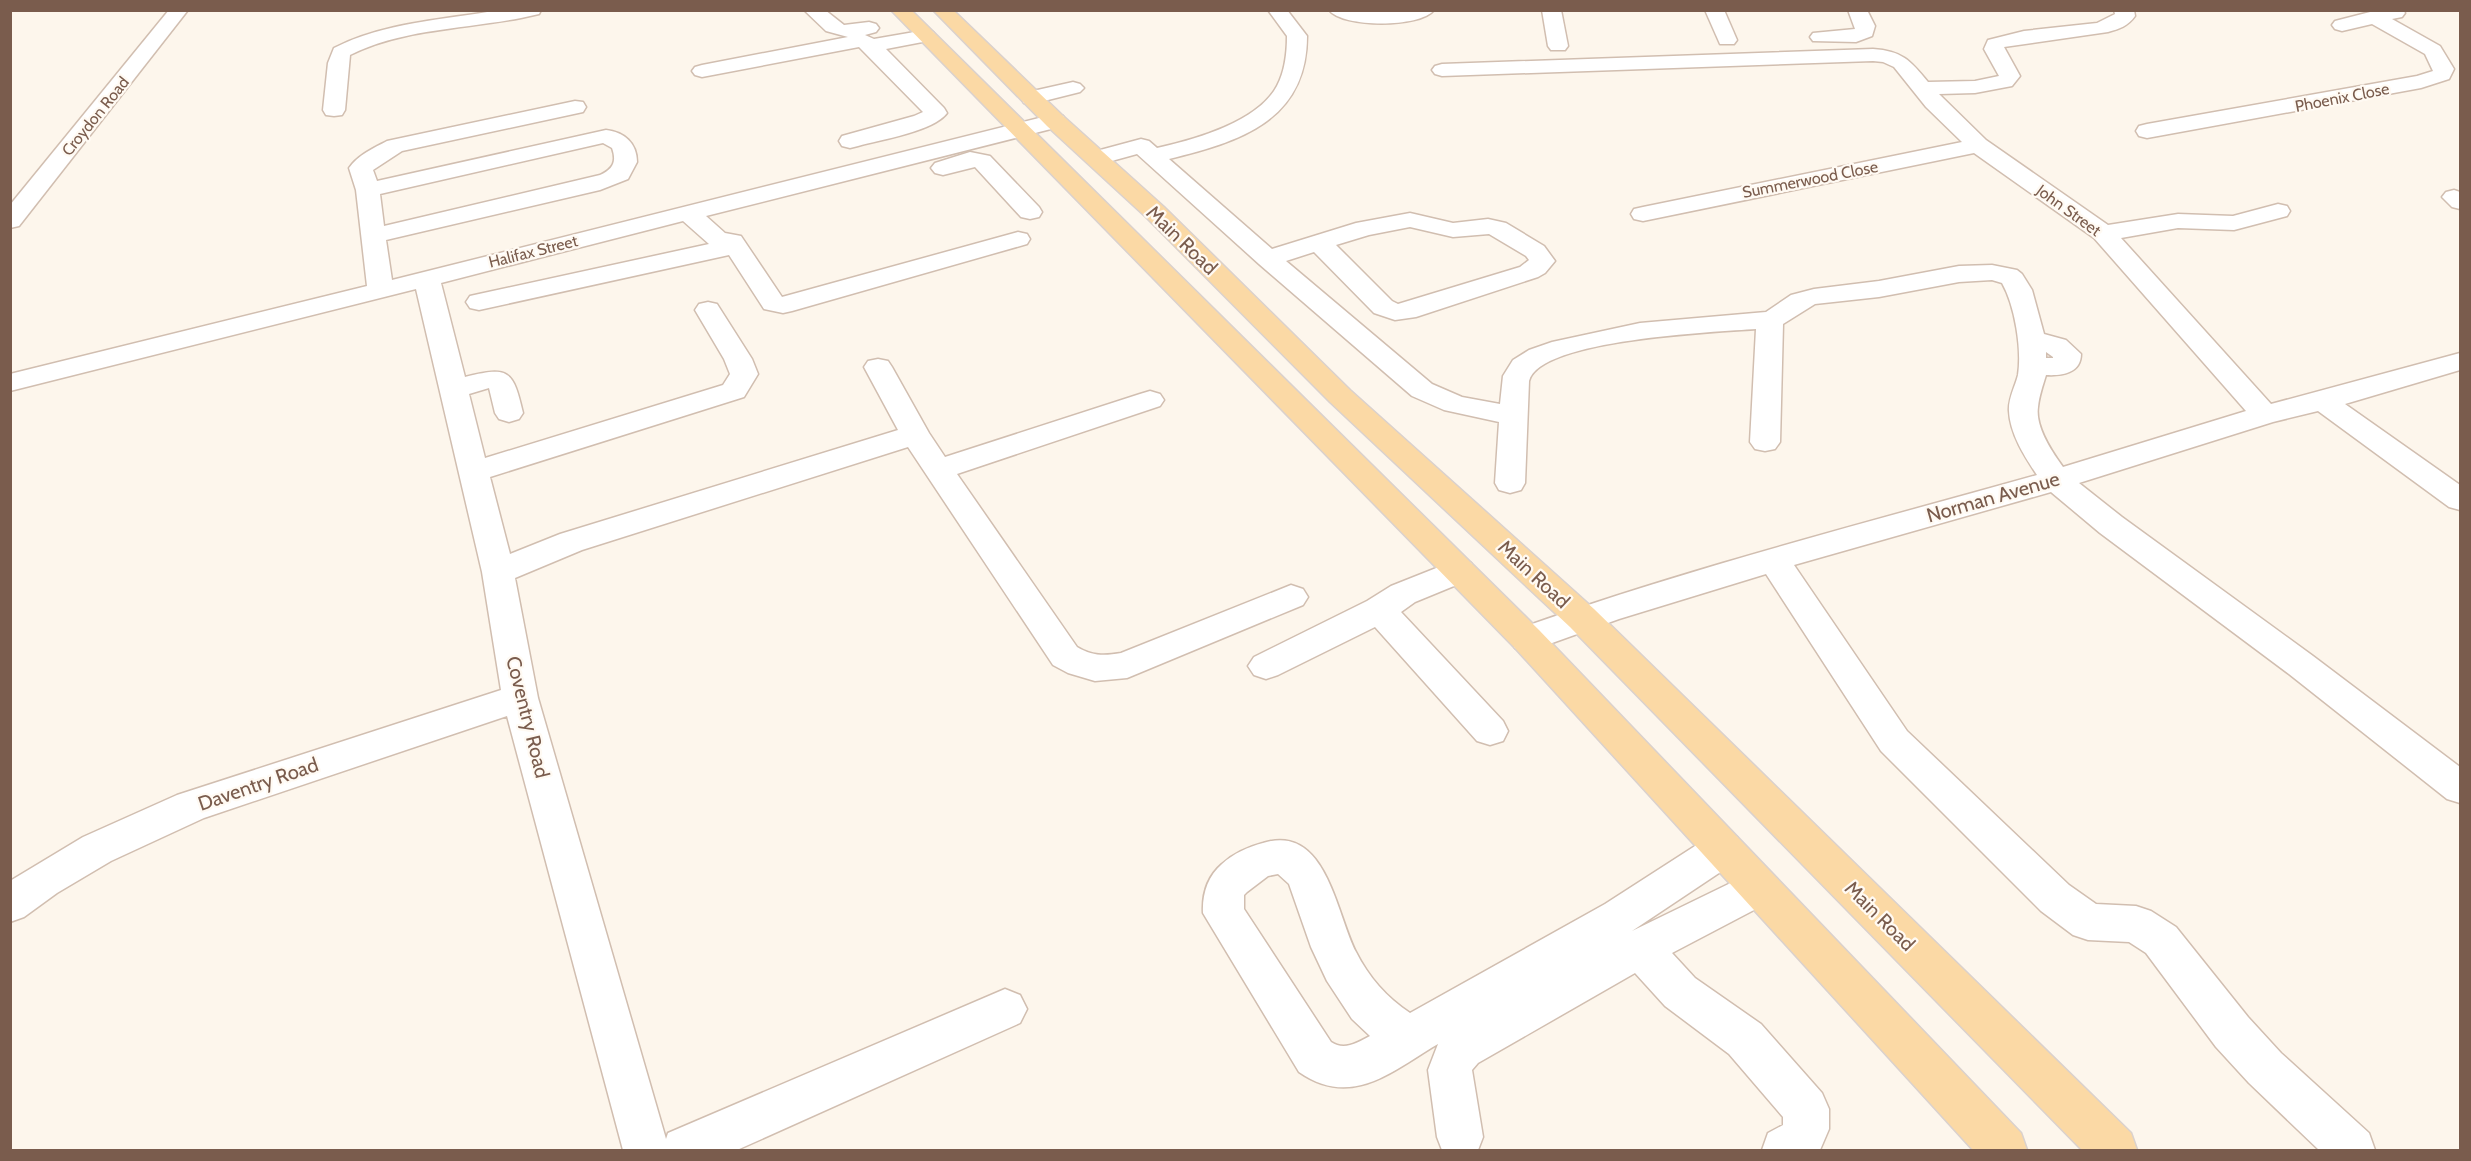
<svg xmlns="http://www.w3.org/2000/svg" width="2471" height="1161" font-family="Cabin,sans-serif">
	<rect width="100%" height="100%" fill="#fdf6ec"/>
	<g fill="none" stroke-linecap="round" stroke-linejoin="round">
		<defs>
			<g id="minor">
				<polygon points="169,10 188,10 19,226 10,228 10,205"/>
				<path d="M499,10H541L539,14L521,18C465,29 401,29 350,55L345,110L342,115L334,116L326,115L323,110L328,63L334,48C385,22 444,20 499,10Z"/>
				<path d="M804,10H825L844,25L869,22L876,24L879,28L876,32L865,35L874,39L926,30L933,32L936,36L933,40L886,49L944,108L947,113C934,131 880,140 858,146L850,148L842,146L839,141L842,136L914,116L923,112L859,47L702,77L695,75L692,71L695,67L702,65L848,37L826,31Z"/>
				<path d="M1268,10H1287L1307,36C1307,121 1239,142 1169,159L1272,249L1356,223L1410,213L1453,223L1488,219L1506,223L1544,246L1555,261L1545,273L1538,277L1416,317L1395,320L1374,313L1314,252L1286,261L1432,384L1462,397L1500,404L1503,376L1513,360L1529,350L1552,342L1640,323L1766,312L1791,295L1814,289L1879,281L1959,266L1992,265L2017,270L2022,274L2032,290L2044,334L2066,340L2081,354C2081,373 2062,376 2046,375C2043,385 2039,396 2038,407C2035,427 2052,452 2063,467L2246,411L2094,238L1974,153L1643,221L1634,219L1631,214L1634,209L1643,207L1962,142L1926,107L1894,67L1883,62L1873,61L1442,76L1435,74L1432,70L1435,66L1442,64L1873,49C1902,51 1910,60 1928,82L1975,81L1999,76L1984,49L1988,40L2024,31L2097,23L2115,14L2114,10H2134L2135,16C2128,26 2119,29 2108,32L2004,47L2020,76L2012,86L1975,93L1939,94L1986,140L2108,225L2178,214L2233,216L2278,204L2287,206L2290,211L2287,216L2234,230L2178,228L2121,238L2271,404L2460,353V370L2345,404L2460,485V510L2449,507L2318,411L2273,422L2079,483L2122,517L2313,656L2460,767V803L2447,799L2289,674L2100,533L2051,492L1794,565L1907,731L2069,885L2096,904L2136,906L2151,911L2176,927L2248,1017L2281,1053L2369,1133L2375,1150H2319L2249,1083L2216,1047L2146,953L2129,942L2088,940L2073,935L2041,911L1881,751L1766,574L1619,619L1527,652L1515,648L1510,639L1515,630C1686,569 1862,524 2037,475C2025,457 2010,434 2009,411C2008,399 2015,387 2018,375C2022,349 2015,306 2002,283L1992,280L1959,282L1879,297L1815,304L1783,324L1780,442L1775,449L1765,451L1755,449L1750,442L1756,329C1716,332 1540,339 1529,381L1525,483L1521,490L1510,493L1499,490L1495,483L1499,422L1444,410L1412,396L1259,264L1137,154L1097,165L1089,163L1086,158L1089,153L1141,139L1149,141L1157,148C1194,140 1258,122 1277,86C1285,71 1287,53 1287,36ZM1410,227L1453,237L1489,234L1526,256L1529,260L1520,267L1398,304L1392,301L1336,245L1369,235ZM2046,352L2053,357V358H2046Z"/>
				<path d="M1329,10L1381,12L1434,10C1420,28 1343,28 1329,10Z"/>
				<polygon points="1542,10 1561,10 1568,46 1565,50 1551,50 1548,46"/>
				<polygon points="1705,10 1724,10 1737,40 1734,44 1720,44"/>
				<polygon points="1848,10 1867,10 1875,26 1872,36 1856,42 1813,41 1810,37 1813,33 1855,29"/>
				<polygon points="2403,10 2405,13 2402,17 2392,19 2440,46 2454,69 2449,79 2421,88 2147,138 2139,136 2136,131 2139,126 2147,124 2417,76 2433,71 2425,54 2372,24 2342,31 2335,29 2332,25 2335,21 2374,11"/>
				<polygon points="1073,82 1080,84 1084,88 1080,92 1032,104 1024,103 1021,98 1024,93"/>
				<path d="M575,101L583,102L586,107L583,112L402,151L373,170L377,181L606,130C624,132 637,143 637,162L628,179L600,190L386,240L392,280L1055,114L1063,116L1066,121L1063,126L706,216L725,233L741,236L782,297L1018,232L1027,234L1030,239L1027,244L792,311L783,313L764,309L729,255L479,310L470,308L466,302L470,296L479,294L709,244L683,221L441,283L465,377C509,366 513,370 523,413L519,419L509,422L499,419L495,413L489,388L469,394L485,458L723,385L730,374L724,359L695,310L699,304L708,302L717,304L752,359L758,374L744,397L490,477L510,554L560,534L898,430L864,367L868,361L878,359L888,361L892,367L929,433L945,457L1140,394L1150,391L1160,394L1164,400L1160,406L957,474L1077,647C1092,656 1104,656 1121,653L1291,585L1303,589L1308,597L1303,605L1127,678L1095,681L1068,673L1053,665L908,447L582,550L515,578L538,698L666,1139L668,1133L1005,989L1020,995L1027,1009L1020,1023L737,1150H623L507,716L204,818L111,861L57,893L24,917L10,922V881L83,837L177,795L501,690L482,572L416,289L10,391V374L367,286L356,190L349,168C358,155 374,148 387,141ZM603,143L612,148C617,162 613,169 600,175L384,226L380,194Z"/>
				<polygon points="970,152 990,156 1039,207 1042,212 1039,217 1030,219 1021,217 975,167 943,175 935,173 931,168 935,163"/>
				<polygon points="2454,190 2460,192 2460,209 2452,207 2442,197 2446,192"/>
				<polygon points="1459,559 1471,563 1475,571 1471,579 1415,602 1401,612 1503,721 1508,731 1503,741 1490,745 1477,741 1375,627 1278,675 1266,679 1254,675 1248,666 1254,657 1367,601 1391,586"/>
				<path d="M1723,832L1737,837L1743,849L1737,861L1632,931L1745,876L1759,870L1773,876L1779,888L1773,900L1672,953L1695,978L1761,1024L1822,1093L1829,1109V1129L1820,1150H1762L1768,1133L1783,1125V1117L1729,1054L1665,1006L1635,973L1478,1063L1472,1070L1483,1137L1478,1150H1442L1437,1137L1428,1070L1438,1044C1392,1071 1352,1109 1299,1072L1203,913C1202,894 1208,876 1222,864C1234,853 1248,847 1263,843C1326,823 1336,913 1356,952C1368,976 1387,998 1410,1013L1605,904L1709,837ZM1278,874L1289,884L1311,947L1327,981L1352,1019L1370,1036C1357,1043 1344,1051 1331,1042L1244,909V895L1247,892L1268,876Z"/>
			</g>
			<g id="major">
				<polygon points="891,10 911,10 1539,630 2021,1133 2027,1150 1973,1150 1515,648"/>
				<polygon points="933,10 953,10 1063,116 1164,207 1350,390 1594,609 2131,1133 2137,1150 2082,1150 1570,627 1330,402 1146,217 1047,126"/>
			</g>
		</defs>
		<use href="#minor" stroke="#d1beb0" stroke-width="3"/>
		<use href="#major" stroke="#dad1cd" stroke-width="3"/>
		<use href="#minor" fill="#fff" fill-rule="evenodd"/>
		<use href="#major" fill="#fbd9a5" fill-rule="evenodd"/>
	</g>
	<g text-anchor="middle" stroke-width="4.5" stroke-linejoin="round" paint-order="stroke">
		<g font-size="16" fill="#7a5c4d" stroke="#fffaf3">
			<text transform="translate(2342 97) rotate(-11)" y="6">Phoenix Close</text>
			<text transform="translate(95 116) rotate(-51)" y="6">Croydon Road</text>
			<text transform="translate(1810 179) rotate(-11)" y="6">Summerwood Close</text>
			<text transform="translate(2069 210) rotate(36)" y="6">John Street</text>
			<text transform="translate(533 251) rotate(-14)" y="6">Halifax Street</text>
		</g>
		<g font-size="20" fill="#7a5c4d" stroke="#fffaf3">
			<text transform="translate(1182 240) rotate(44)" y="7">Main Road</text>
			<text transform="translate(1993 497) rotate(-16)" y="7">Norman Avenue</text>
			<text transform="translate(1534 574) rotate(43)" y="7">Main Road</text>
			<text transform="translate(528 717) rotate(76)" y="7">Coventry Road</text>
			<text transform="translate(258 784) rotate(-19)" y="7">Daventry Road</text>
			<text transform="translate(1880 916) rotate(45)" y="7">Main Road</text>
		</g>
	</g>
	<rect width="2471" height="1161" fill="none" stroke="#7a5c4d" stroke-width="24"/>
</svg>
